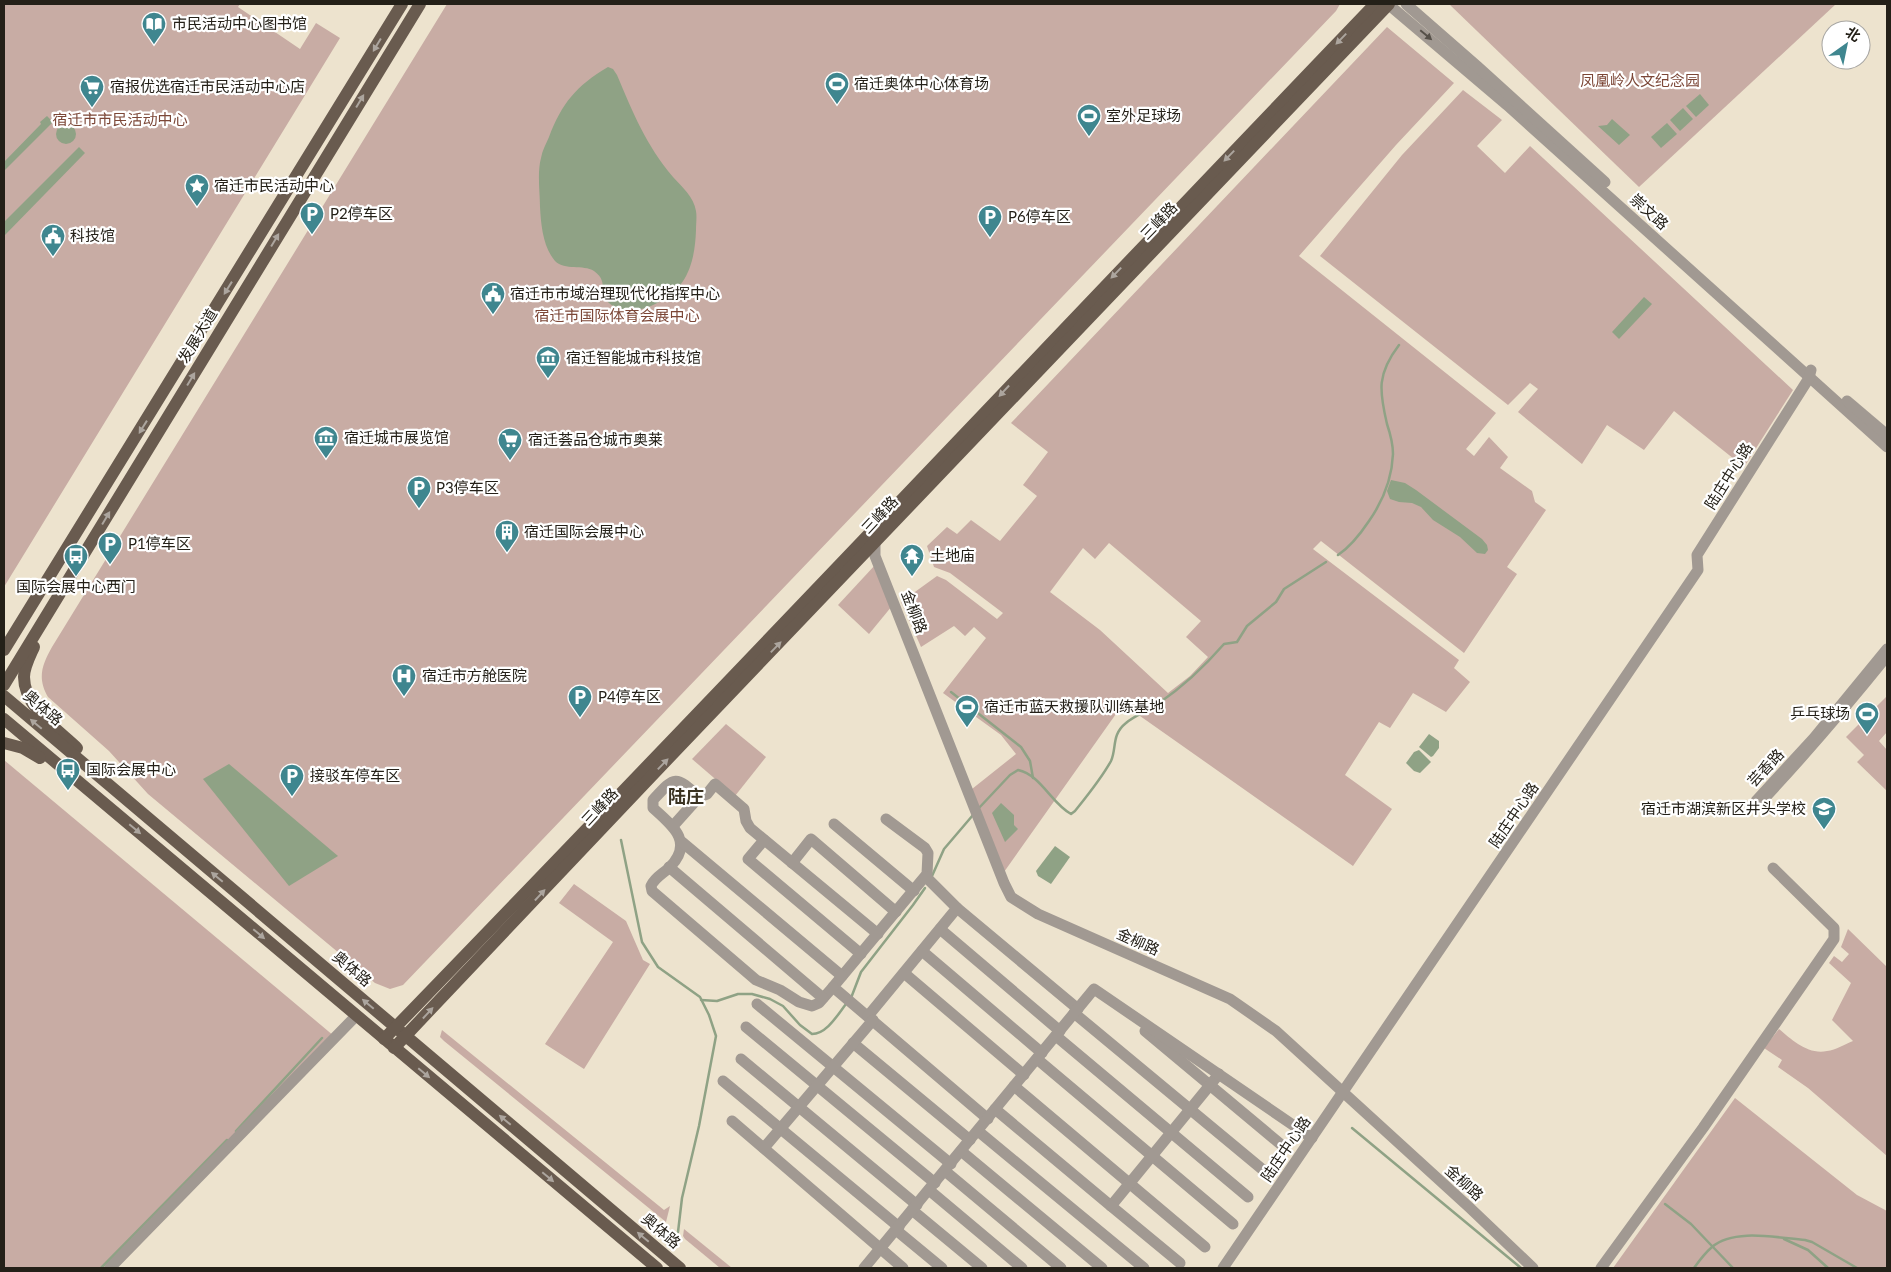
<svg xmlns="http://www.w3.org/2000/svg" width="1891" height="1272" font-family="Lato,'Noto Sans SC',sans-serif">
	<rect width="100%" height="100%" fill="#ede3ce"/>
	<g fill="#c8aca4" fill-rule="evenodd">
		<polygon points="4,4 240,4 238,7 300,49 316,23 340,38 4,587"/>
		<path d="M447,4H1340L1336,11L403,985L390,989L375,983L148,794L109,751L48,697C37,678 42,665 52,647Z"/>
		<polygon points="1449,4 1836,4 1639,187"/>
		<path d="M1387,27L1454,83L1396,145L1299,256L1496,413L1466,449L1474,456L1489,437L1508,457L1500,468L1532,491L1535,502L1546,510L1507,567L1517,574L1464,653L1321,541L1313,549L1459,660L1454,668L1470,682L1446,712L1413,693L1390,728L1379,722L1345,775L1392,809L1353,866L1123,704L1004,872L972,789L1016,754L1001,735L943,693L986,638L974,627L965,636L954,626L921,647L901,602L937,576L946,580L997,619L1003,613L950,573L934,567L927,546L947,527L957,534L971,520L1000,541L1037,496L1023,485L1048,452L1011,423ZM1109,543L1201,621L1186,637L1208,657L1190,676L1168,693L1100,630L1050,592L1083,548L1095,559Z"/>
		<polygon points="1463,90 1502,120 1477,146 1505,173 1530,146 1793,390 1744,467 1674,411 1644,450 1607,425 1582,464 1518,412 1538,389 1530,383 1508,405 1320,256 1402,155"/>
		<polygon points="876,564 892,606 869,634 838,605"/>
		<polygon points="1887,696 1887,732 1879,741 1887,750 1887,791 1857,762 1864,755 1846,737"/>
		<polygon points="726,724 766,757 735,796 692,759"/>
		<polygon points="4,760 334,1036 109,1268 4,1268"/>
		<polygon points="574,884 626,921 643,960 650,964 584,1069 545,1044 613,942 559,903"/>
		<path d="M1848,929L1887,967V1156L1808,1088L1778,1067L1782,1060L1764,1048L1779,1029C1792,1040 1808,1055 1827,1051C1836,1050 1845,1044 1853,1041L1832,1020L1851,983L1829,963L1834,956L1842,962L1849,954L1841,947Z"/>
		<polygon points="442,1030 664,1210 670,1206 666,1222 444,1041 440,1037"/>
		<polygon points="1735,1098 1857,1195 1887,1211 1887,1268 1613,1268"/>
		<polygon points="684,1229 732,1268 720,1268 685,1239 683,1236"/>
	</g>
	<g fill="#8fa285">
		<path d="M608,67L613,69L617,75C633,113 646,145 673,177C682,187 694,197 696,211C697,217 696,224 696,230C695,260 688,288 659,302C653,305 648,308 641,309C633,310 623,312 615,307C593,295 612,284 594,271C583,264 565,271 555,261C543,247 541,225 540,207C540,192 537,173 541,158C542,151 546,144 549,137C562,103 576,86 608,67Z"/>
		<polygon points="1700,94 1709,105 1696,117 1686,106"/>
		<polygon points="1683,108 1693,119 1680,131 1670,120"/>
		<polygon points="47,116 53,122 4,171 4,162 41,124 40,122"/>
		<polygon points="1612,119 1630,135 1619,145 1598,126 1607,125"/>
		<polygon points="1667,123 1677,134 1661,148 1651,137"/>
		<circle cx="66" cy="134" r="10"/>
		<polygon points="79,147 85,153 4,236 4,222"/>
		<polygon points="1644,297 1652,304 1619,339 1612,332"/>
		<polygon points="1391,480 1405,483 1416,490 1482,539 1487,545 1488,550 1485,554 1477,553 1460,537 1433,520 1421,507 1412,503 1399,502 1390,499 1387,491"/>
		<polygon points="1429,734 1439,741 1439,748 1433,756 1431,757 1419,747"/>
		<polygon points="1419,750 1431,762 1420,773 1414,771 1406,763 1414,752"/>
		<polygon points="229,764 338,856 289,886 203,779"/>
		<polygon points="1001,803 1014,815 1014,825 1018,829 1005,842 992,813"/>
		<polygon points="1055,846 1070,857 1051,884 1038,876 1036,871"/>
	</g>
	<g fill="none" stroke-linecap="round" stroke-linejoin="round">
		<g stroke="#8fa285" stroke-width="2.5">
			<path d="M1338,555C1350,547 1361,533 1369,521C1383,501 1392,479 1393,454C1393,444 1390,433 1387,424C1379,390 1377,374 1399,345"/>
			<polyline points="951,692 1021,747 1030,761 1033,778"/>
			<path d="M978,809L1010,775L1018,770C1041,775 1051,803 1071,814L1075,811C1087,796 1101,779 1111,761C1117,748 1111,735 1126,723C1135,715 1149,711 1159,703C1184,686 1204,667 1224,644L1237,642L1247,626L1276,602L1284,589L1326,562"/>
			<polyline points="621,840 642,942 658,967 700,997 709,1015 716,1036 699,1126 682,1198 678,1232"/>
			<polyline points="932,876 944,849 973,815"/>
			<polyline points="851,998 861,972 913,905 925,888"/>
			<path d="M701,1000L717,1001L738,994H752L770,999L783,1006L800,1025L812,1034C827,1034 838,1014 846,1004"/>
			<polyline points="1352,1128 1521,1268"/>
			<polyline points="236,1131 322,1038"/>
			<polyline points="1665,1204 1691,1224 1733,1268"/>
			<polyline points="1784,1239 1808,1250 1828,1268"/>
			<polyline points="101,1268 227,1140"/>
			<path d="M1694,1268C1699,1261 1705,1253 1712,1247C1734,1228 1778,1238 1805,1240L1812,1242L1857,1268"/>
		</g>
		<g stroke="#a19992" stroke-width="11">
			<polyline points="1388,4 1507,105 1887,447"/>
			<polyline points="1406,4 1478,67 1605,182"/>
			<polyline points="1847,401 1887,435"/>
			<polyline points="875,544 875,556 1004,883 1011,897 1038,914 1230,999 1276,1031 1470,1208 1533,1268"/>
			<path d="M1887,649L1814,738L1756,801L1759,804C1804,756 1846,707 1887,656"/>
			<polyline points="699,797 707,794 715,784 744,809 746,821 750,828 878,934"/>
			<polyline points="886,819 925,848 928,853 927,874 833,987 988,1119"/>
			<polyline points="834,824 914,891"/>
			<path d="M673,826L699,797C675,775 675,776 653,800V808C673,826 694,842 670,867C663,874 655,877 651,886L652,891L756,980L780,990L799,1002L812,1006L819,1003L833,987"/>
			<polyline points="764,840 748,859 861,954"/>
			<polyline points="682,842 842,976"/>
			<polyline points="792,863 811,839 896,912"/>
			<polyline points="669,867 823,998"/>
			<polyline points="957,908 1078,1009"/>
			<polyline points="940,929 1060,1031"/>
			<polyline points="922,951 1042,1053"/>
			<polyline points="904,973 1024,1075"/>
			<polyline points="757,1004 951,1164"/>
			<polyline points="1074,1013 1268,1174"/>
			<polyline points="868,1016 957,908 926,877"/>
			<polyline points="746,1027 935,1183"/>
			<polyline points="1145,1031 1284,1147"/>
			<polyline points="1056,1036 1248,1197"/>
			<polyline points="853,1043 970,1140"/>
			<polyline points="741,1059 917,1205"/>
			<polyline points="1037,1059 1233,1224"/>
			<polyline points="723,1081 899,1227"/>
			<polyline points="1014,1086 1205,1247"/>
			<polyline points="995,1109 1111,1206 1219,1074"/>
			<polyline points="732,1121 903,1268"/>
			<polyline points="978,1131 1144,1268"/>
			<polyline points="764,1148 873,1020"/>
			<polyline points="961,1151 1102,1268"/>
			<polyline points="945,1171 1061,1268"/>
			<polyline points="929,1190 1022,1268"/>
			<polyline points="1111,1206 1180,1263"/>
			<polyline points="912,1210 982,1268"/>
			<polyline points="896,1230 942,1268"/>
			<polyline points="110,1268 356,1016"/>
			<polyline points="864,1268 1094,989 1312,1138"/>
			<polyline points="1223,1268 1698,570 1697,555 1809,378 1811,370"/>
			<polyline points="1601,1268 1703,1128 1834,939 1834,928 1773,868"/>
		</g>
		<g stroke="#695b4f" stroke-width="12">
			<path d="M34,647C30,656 24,667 24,677C24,707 57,729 77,748"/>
			<polyline points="4,650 402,4"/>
			<polyline points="4,685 420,4"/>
			<polyline points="4,696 680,1268"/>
			<polyline points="4,719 657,1268"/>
			<polyline points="4,743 23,748 40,758"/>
			<path d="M384,1039C717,696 1044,349 1375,4"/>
			<polyline points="394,1048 643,785 1389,4"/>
		</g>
	</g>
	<defs><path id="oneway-solid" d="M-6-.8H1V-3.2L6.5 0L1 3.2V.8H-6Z" transform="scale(1.25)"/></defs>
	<use fill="#565049" href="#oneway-solid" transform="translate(1426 35) rotate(40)"/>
	<g fill="#aca59e">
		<use href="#oneway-solid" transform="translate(1341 39) rotate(134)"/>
		<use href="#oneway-solid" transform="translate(377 45) rotate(121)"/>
		<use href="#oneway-solid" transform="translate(360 101) rotate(-59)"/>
		<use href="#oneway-solid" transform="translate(1229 156) rotate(134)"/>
		<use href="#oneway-solid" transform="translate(275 240) rotate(-59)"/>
		<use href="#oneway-solid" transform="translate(1116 273) rotate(134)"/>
		<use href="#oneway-solid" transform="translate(228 288) rotate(122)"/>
		<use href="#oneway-solid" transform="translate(191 379) rotate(-59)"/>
		<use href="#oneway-solid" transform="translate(1004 391) rotate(133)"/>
		<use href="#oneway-solid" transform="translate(143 427) rotate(122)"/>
		<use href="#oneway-solid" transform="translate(106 518) rotate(-59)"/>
		<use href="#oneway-solid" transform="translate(776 647) rotate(-46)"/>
		<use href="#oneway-solid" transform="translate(36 724) rotate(-140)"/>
		<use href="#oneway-solid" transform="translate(663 764) rotate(-46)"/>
		<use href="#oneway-solid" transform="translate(135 829) rotate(40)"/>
		<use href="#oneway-solid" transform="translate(217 877) rotate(-140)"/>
		<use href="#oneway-solid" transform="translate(540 895) rotate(-47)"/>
		<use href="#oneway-solid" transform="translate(259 934) rotate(40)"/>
		<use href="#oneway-solid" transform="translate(368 1004) rotate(-140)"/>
		<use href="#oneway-solid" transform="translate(428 1013) rotate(-47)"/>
		<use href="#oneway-solid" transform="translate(424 1073) rotate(40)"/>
		<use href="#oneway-solid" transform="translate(505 1120) rotate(-140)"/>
		<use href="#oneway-solid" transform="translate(548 1177) rotate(40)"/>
		<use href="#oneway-solid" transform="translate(643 1237) rotate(-140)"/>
	</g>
	<defs>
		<symbol id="library-pin" viewBox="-11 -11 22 30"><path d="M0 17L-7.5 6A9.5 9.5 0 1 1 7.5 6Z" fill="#3f868f" stroke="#fff"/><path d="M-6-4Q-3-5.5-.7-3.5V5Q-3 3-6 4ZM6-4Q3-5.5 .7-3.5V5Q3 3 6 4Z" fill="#fff"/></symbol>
		<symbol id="stadium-pin" viewBox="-11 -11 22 30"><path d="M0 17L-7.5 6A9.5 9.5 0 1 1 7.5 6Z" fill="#3f868f" stroke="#fff"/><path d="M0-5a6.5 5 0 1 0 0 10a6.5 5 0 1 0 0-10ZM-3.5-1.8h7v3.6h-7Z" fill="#fff"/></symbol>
		<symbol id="supermarket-pin" viewBox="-11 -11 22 30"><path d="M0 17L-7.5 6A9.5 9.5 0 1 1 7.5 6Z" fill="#3f868f" stroke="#fff"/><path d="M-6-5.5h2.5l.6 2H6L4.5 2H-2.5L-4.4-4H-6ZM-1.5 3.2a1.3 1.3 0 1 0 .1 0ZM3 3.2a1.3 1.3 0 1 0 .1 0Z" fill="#fff"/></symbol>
		<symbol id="sight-pin" viewBox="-11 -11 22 30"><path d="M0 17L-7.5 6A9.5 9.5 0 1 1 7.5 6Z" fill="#3f868f" stroke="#fff"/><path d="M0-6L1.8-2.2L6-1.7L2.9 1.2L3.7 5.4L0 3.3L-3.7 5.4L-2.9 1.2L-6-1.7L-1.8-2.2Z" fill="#fff"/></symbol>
		<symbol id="parking-pin" viewBox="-11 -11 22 30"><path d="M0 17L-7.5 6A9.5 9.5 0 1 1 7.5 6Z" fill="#3f868f" stroke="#fff"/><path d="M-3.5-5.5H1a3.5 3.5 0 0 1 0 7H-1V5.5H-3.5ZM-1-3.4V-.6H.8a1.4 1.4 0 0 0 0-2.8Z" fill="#fff"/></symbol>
		<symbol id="civic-pin" viewBox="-11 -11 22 30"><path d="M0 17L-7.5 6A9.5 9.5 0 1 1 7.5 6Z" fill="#3f868f" stroke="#fff"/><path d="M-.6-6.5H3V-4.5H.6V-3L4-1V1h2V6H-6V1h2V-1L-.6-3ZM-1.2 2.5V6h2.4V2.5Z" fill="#fff"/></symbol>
		<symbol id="museum-pin" viewBox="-11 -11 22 30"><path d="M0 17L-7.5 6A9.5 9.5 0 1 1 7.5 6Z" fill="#3f868f" stroke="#fff"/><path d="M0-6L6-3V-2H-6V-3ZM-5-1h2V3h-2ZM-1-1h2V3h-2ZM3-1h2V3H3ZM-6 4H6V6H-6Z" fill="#fff"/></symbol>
		<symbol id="building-pin" viewBox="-11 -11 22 30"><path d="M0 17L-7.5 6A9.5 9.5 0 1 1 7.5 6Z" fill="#3f868f" stroke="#fff"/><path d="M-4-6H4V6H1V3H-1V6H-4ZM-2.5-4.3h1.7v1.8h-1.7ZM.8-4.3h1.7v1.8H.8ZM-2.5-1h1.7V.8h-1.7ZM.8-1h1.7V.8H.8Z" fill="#fff"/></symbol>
		<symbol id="bus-pin" viewBox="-11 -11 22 30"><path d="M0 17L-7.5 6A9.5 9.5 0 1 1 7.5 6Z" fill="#3f868f" stroke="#fff"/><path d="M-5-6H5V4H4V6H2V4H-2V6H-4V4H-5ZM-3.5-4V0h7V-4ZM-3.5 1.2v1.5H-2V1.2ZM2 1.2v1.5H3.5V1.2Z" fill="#fff"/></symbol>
		<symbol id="temple-pin" viewBox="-11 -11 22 30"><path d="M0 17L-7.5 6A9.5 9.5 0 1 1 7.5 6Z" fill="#3f868f" stroke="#fff"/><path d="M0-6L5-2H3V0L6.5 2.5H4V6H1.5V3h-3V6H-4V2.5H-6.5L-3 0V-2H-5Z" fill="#fff"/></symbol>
		<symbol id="hospital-pin" viewBox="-11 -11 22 30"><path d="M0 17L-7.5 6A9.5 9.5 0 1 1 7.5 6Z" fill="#3f868f" stroke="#fff"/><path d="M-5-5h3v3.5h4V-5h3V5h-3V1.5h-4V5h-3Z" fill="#fff"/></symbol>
		<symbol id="school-pin" viewBox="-11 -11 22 30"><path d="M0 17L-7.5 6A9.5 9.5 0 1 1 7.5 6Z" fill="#3f868f" stroke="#fff"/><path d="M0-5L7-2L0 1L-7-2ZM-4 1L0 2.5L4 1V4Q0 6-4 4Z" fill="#fff"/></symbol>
	</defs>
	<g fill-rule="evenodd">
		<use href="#library-pin" x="140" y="10" width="28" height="38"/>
		<use href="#stadium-pin" x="823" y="70" width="28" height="38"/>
		<use href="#supermarket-pin" x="78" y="73" width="28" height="38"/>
		<use href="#stadium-pin" x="1075" y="102" width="28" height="38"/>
		<use href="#sight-pin" x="183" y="172" width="28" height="38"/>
		<use href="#parking-pin" x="298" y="200" width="28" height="38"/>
		<use href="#parking-pin" x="976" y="203" width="28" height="38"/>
		<use href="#civic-pin" x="39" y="222" width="28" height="38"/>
		<use href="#civic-pin" x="479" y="280" width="28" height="38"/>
		<use href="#museum-pin" x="534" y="344" width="28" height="38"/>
		<use href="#museum-pin" x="312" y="424" width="28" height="38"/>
		<use href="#supermarket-pin" x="496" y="426" width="28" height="38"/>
		<use href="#parking-pin" x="405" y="474" width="28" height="38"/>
		<use href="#building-pin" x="493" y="518" width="28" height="38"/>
		<use href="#parking-pin" x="96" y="530" width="28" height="38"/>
		<use href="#bus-pin" x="62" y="542" width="28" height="38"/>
		<use href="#temple-pin" x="898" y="542" width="28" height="38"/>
		<use href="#hospital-pin" x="390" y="662" width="28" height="38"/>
		<use href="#parking-pin" x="566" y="683" width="28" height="38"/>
		<use href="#stadium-pin" x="953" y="693" width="28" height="38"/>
		<use href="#stadium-pin" x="1853" y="700" width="28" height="38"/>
		<use href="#bus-pin" x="54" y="756" width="28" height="38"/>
		<use href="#parking-pin" x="278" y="762" width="28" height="38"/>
		<use href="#school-pin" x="1810" y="795" width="28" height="38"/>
	</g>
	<g text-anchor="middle" stroke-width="4.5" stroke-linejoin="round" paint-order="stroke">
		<g font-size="15" fill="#242018" stroke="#fff" text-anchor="start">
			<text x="172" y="29">市民活动中心图书馆</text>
			<text x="854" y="89">宿迁奥体中心体育场</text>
			<text x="110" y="92">宿报优选宿迁市民活动中心店</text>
			<text x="1106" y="121">室外足球场</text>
			<text x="214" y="191">宿迁市民活动中心</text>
			<text x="330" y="219">P2停车区</text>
			<text x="1008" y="222">P6停车区</text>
			<text x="70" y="241">科技馆</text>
			<text x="510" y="299">宿迁市市域治理现代化指挥中心</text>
			<text x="566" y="363">宿迁智能城市科技馆</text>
			<text x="344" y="443">宿迁城市展览馆</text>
			<text x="528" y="445">宿迁荟品仓城市奥莱</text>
			<text x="436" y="493">P3停车区</text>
			<text x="524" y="537">宿迁国际会展中心</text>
			<text x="128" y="549">P1停车区</text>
			<text x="930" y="561">土地庙</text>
			<text x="76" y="592" text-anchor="middle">国际会展中心西门</text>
			<text x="422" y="681">宿迁市方舱医院</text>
			<text x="598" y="702">P4停车区</text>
			<text x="984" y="712">宿迁市蓝天救援队训练基地</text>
			<text x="1850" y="719" text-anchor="end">乒乓球场</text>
			<text x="86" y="775">国际会展中心</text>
			<text x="310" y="781">接驳车停车区</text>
			<text x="1806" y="814" text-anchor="end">宿迁市湖滨新区井头学校</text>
		</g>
		<g font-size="15" fill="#7c4737" stroke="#fff">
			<text x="1640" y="86">凤凰岭人文纪念园</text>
			<text x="120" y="125">宿迁市市民活动中心</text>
			<text x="617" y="321">宿迁市国际体育会展中心</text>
		</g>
		<g font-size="15" fill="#242018" stroke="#fff">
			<text transform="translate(1649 212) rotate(42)" y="5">崇文路</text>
			<text transform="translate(1159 221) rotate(-46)" y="5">三峰路</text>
			<text transform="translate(198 336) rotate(-59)" y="5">发展大道</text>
			<text transform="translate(1729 476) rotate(-58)" y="5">陆庄中心路</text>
			<text transform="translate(880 515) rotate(-47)" y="5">三峰路</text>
			<text transform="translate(914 612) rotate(69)" y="5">金柳路</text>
			<text transform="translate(43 708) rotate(40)" y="5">奥体路</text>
			<text transform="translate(1766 768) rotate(-47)" y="5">芸香路</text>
			<text transform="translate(600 807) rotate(-47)" y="5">三峰路</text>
			<text transform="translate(1514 815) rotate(-56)" y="5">陆庄中心路</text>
			<text transform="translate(1138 942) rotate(24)" y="5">金柳路</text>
			<text transform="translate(352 969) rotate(40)" y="5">奥体路</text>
			<text transform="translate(1286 1149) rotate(-56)" y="5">陆庄中心路</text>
			<text transform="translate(1464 1183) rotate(42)" y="5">金柳路</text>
			<text transform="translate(661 1231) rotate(40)" y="5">奥体路</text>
		</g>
		<g font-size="18" font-weight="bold" fill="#3a3221" stroke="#fff">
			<text x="686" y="803">陆庄</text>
		</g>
	</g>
	<rect width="1891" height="1272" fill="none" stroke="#242018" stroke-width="10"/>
	<g transform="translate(1846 45) rotate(33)"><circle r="24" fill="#ffffff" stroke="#a7a6a3"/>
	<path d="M0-4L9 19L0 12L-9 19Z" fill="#3f868f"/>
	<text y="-8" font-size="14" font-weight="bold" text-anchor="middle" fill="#242018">北</text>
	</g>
</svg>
